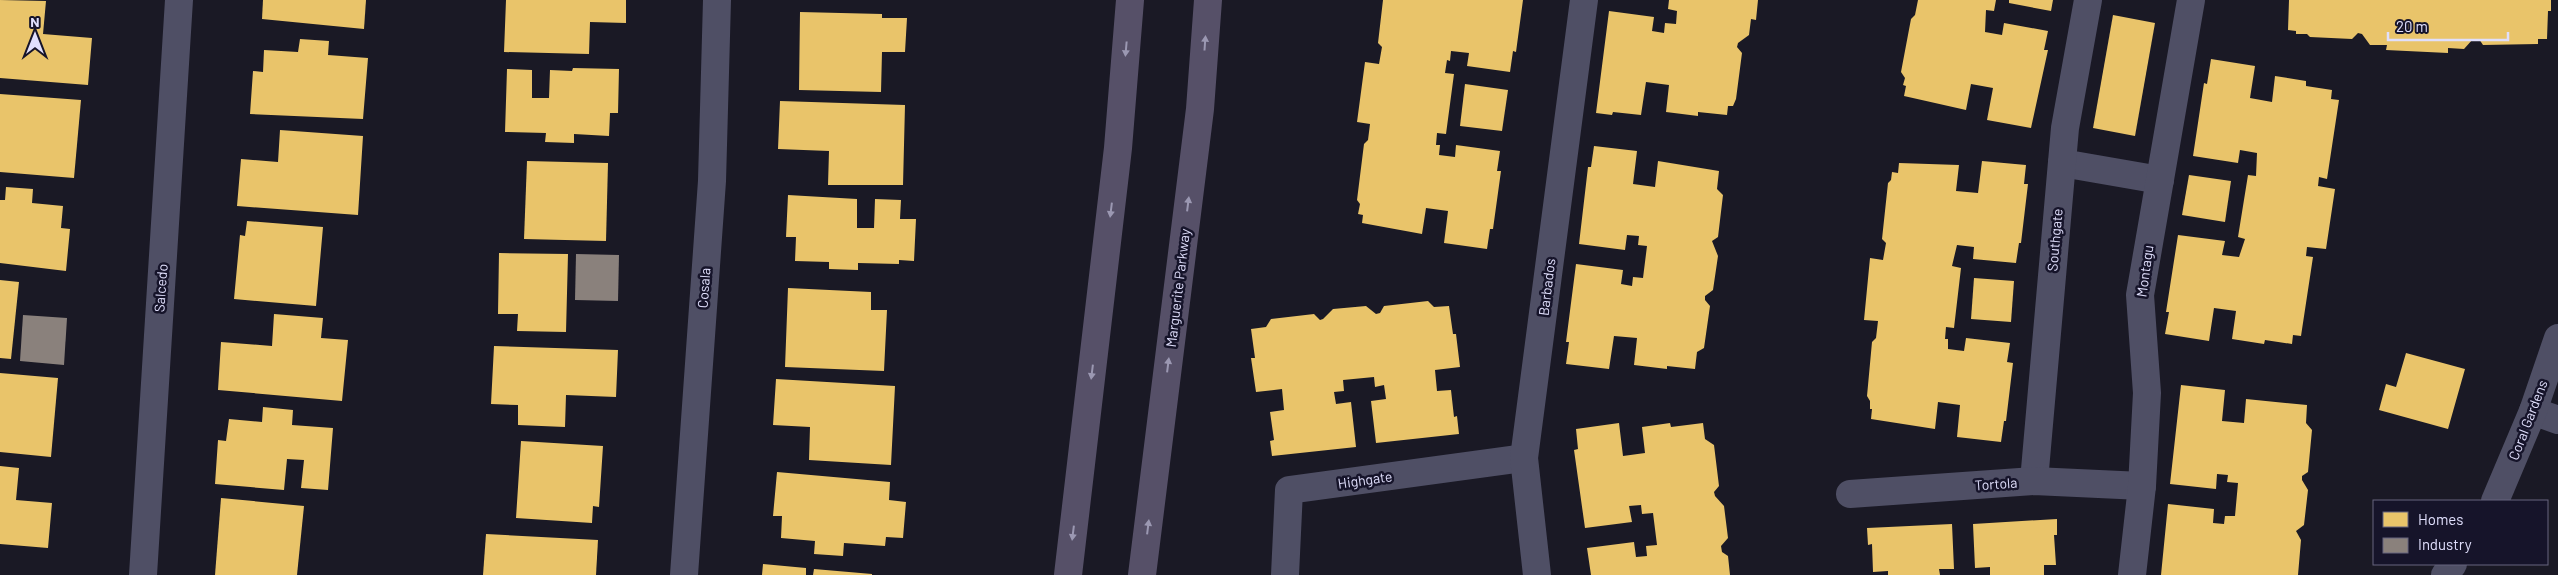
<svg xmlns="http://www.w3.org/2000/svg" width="2558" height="575" font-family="Barlow,sans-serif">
	<rect width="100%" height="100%" fill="#1a1925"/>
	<g fill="#e9c46a">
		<polygon points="0,0 46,1 43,34 92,38 88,85 0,78"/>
		<polygon points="263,0 366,0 364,29 262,19"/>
		<polygon points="506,0 626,0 626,23 590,22 589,54 504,52"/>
		<polygon points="1383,0 1523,0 1516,52 1513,51 1510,72 1467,66 1469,53 1451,51 1450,61 1447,60 1445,73 1454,74 1446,134 1437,133 1436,145 1440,145 1439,155 1455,157 1456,145 1500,151 1497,171 1501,171 1493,229 1490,229 1487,249 1444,243 1448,211 1426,208 1422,234 1362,223 1363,215 1358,214 1360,204 1357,200 1364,144 1368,140 1370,124 1357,122 1365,62 1379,64 1382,47 1378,43"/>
		<polygon points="1669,0 1758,0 1756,20 1751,19 1749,35 1738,43 1737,47 1742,53 1736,99 1733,106 1728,106 1727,115 1698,112 1698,116 1666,112 1669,85 1646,82 1641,115 1613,112 1612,115 1596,113 1609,11 1654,17 1652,31 1664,33 1665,23 1676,24 1677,11 1668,9"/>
		<polygon points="1918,0 1996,0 1994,11 1986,10 1985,32 2002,35 2004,23 2048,31 2044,50 2048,50 2031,128 1987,120 1993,88 1971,84 1966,110 1904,96 1906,86 1903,85 1905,78 1901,72 1911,19 1915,15"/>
		<polygon points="2009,0 2053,0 2051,11 2009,3"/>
		<polygon points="2289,0 2551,0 2551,11 2548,11 2547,39 2538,39 2538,44 2483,45 2479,39 2473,39 2464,49 2448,48 2448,53 2386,50 2387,45 2370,45 2362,34 2358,33 2352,39 2310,37 2307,34 2296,34 2296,31 2288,30"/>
		<polygon points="800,12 882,14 882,18 907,18 905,52 882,52 881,92 799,90"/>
		<polygon points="2113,15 2155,23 2135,136 2093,128"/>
		<polygon points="300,39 329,41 328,55 368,58 363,119 250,114 253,71 263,72 264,50 298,52"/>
		<polygon points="2211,59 2255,66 2250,98 2272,102 2275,76 2306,81 2306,86 2332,90 2331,99 2339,100 2327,179 2319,177 2318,186 2335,189 2326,249 2307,247 2306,256 2313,257 2301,336 2293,335 2292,344 2265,340 2264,344 2232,339 2236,311 2214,308 2209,341 2165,334 2169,312 2166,312 2178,235 2225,241 2222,255 2239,257 2245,239 2238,237 2248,175 2256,176 2257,153 2240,150 2238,163 2193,156 2204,83 2207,84"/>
		<polygon points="573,68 619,69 618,113 610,113 609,136 574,134 574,143 545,142 546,133 505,132 507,69 532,70 532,98 549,98 550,70 572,71"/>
		<polygon points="1465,84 1508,90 1502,131 1460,126"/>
		<polygon points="0,94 81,100 74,178 0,172"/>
		<polygon points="780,101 905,105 903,185 828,185 829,151 778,149"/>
		<polygon points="280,130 363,136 358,215 237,206 241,159 278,162"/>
		<polygon points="1594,146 1637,151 1633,184 1655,187 1658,161 1719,171 1717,189 1723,195 1718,237 1712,241 1718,256 1713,290 1705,296 1705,300 1710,306 1704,348 1697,352 1695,369 1667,366 1667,369 1634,365 1637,338 1614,336 1609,369 1566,364 1569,342 1566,342 1576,264 1623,270 1621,284 1632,286 1633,277 1643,278 1647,246 1638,245 1639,236 1627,235 1625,250 1579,244 1588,167 1591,167"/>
		<polygon points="527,161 608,163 606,241 524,239"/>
		<polygon points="1982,161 2026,165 2024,184 2028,184 2021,243 2019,243 2016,263 1973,259 1974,247 1957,245 1952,266 1961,268 1954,328 1946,327 1945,339 1948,339 1948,349 1964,351 1966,338 2010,343 2007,362 2013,363 2006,421 2004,421 2001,442 1957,437 1960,405 1938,402 1935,429 1871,419 1872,409 1870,409 1870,401 1867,396 1872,342 1876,338 1878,321 1864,320 1870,258 1883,260 1886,243 1882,239 1888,183 1891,180 1892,172 1898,173 1899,163 1959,165 1956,191 1978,193"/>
		<polygon points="2189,175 2231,181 2225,222 2182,215"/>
		<polygon points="6,187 33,189 32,203 63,206 61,228 70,229 66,271 0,263 0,200 5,200"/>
		<polygon points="788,195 857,199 857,228 874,228 875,199 901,200 900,219 916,219 914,261 899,260 899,264 858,263 858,270 829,269 829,262 795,261 796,237 786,237"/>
		<polygon points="247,221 323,227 316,306 234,299 240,235 245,236"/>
		<polygon points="499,253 568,254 566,332 517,331 518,314 498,314"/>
		<polygon points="1974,278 2014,281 2011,322 1971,319"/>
		<polygon points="0,280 19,282 11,359 0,358"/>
		<polygon points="788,288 871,292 871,310 887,310 884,371 785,367"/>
		<polygon points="1428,301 1434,307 1449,306 1453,334 1456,334 1460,367 1435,370 1437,391 1451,390 1454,417 1457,416 1459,434 1376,443 1371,401 1386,399 1384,385 1375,387 1374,377 1343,380 1344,391 1334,392 1336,404 1351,402 1356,447 1272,456 1270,441 1274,440 1270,412 1284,410 1282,389 1256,392 1251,358 1255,358 1251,329 1266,327 1271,319 1314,314 1320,320 1323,319 1333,309 1366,306 1376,314 1380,313 1384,306"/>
		<polygon points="274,314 323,318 321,338 348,340 342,401 218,390 221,342 272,346"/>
		<polygon points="494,346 618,350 616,397 566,395 565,427 518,425 518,405 491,404"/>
		<polygon points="2406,353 2465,369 2448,429 2379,410 2386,384 2396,387"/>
		<polygon points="0,373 58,378 51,457 0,452"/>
		<polygon points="776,379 895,386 891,465 809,460 810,427 773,425"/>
		<polygon points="2181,385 2225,390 2222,421 2244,423 2246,399 2307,405 2306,423 2312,430 2308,472 2302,476 2302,480 2308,490 2304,525 2296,531 2301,540 2298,575 2161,575 2168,504 2214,509 2213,523 2224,524 2225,516 2235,516 2238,483 2227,482 2228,475 2217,474 2216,489 2170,484"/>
		<polygon points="263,407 293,410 292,425 333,428 328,490 301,488 304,460 287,459 284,490 215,484 218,440 226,441 229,419 262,422"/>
		<polygon points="1619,423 1623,456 1645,453 1642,427 1670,423 1671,427 1703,423 1705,439 1714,445 1719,486 1714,492 1715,496 1724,506 1728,538 1721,546 1722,552 1728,556 1730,575 1591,575 1587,548 1634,542 1636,557 1647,556 1646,546 1657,545 1653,513 1642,514 1641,505 1629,506 1632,522 1585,528 1574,450 1578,449 1576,429"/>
		<polygon points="521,441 603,446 599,507 593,506 592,523 516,518"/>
		<polygon points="0,466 19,468 16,500 52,503 48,548 0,544"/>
		<polygon points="777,472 890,482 889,500 906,502 903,538 886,537 885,546 844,543 843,556 814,554 815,541 781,538 782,516 773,516"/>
		<polygon points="221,498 304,506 297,575 215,575"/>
		<polygon points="2057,519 2057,535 2054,535 2056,565 2044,565 2044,575 1990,575 1990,567 1975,568 1973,524"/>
		<polygon points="1952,524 1954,569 1939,569 1940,575 1888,575 1888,571 1873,572 1872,544 1868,545 1867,528"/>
		<polygon points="486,534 598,540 596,575 483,575"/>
		<polygon points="763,564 806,568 806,575 762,575"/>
		<polygon points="814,569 872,574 872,575 813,575"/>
	</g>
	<g fill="#8a817c">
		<polygon points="576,254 619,255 618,301 575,300"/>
		<polygon points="23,315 67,318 64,365 20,361"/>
	</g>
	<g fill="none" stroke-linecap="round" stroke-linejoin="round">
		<g stroke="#4f4f65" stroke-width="28">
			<polyline points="2062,163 2160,180"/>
			<polyline points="2533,411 2558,420"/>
			<polyline points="2034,481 2065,128 2088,0"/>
			<polyline points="1850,494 2034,481 2142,486"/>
			<polyline points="2495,501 2533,411 2558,338"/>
			<polyline points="143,575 179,0"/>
			<polyline points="684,575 712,181 717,0"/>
			<polyline points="1285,575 1289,490 1524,458"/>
			<polyline points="1537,575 1524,458 1584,0"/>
			<polyline points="2132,575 2142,486 2147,393 2140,295 2191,0"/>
			<polyline points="2445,575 2453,564"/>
		</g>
		<g stroke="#565068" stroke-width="28">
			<polyline points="1068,575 1118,148 1130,0"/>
			<polyline points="1142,575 1200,109 1208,0"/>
		</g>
	</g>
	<defs><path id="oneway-solid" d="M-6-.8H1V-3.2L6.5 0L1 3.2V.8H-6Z" transform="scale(1.25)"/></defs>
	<g fill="#9b98b2">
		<use href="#oneway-solid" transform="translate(1205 43) rotate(-86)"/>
		<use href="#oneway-solid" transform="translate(1126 49) rotate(95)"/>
		<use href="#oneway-solid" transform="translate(1188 204) rotate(-83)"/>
		<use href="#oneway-solid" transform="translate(1111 210) rotate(97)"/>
		<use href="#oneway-solid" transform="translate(1168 365) rotate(-83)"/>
		<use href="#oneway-solid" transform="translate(1092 372) rotate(97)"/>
		<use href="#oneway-solid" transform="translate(1148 527) rotate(-83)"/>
		<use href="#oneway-solid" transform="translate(1073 533) rotate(97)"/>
	</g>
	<g text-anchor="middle" stroke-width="5" stroke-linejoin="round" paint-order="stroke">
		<g font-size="14" fill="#e0dffc" stroke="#16142a">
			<text transform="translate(2055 240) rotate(-85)" y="5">Southgate</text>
			<text transform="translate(2145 271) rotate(-82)" y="5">Montagu</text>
			<text transform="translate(1547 287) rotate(-83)" y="5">Barbados</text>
			<text transform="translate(161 288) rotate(-86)" y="5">Salcedo</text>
			<text transform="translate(704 288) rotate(-86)" y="5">Cosala</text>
			<text transform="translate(1178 288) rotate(-83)" y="5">Marguerite Parkway</text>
			<text transform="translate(2528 420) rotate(-69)" y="5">Coral Gardens</text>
			<text transform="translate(1365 480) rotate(-8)" y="5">Highgate</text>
			<text transform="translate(1996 484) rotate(-4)" y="5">Tortola</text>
		</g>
	</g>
	<rect x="2373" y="500" width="175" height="65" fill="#16142a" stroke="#67657e"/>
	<rect x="2383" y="512" width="25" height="15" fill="#e9c46a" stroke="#67657e"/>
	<text x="2418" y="525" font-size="15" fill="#e0dffc">Homes</text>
	<rect x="2383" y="538" width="25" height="15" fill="#8a817c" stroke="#67657e"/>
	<text x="2418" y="550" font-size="15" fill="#e0dffc">Industry</text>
	<g transform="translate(35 35)" stroke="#16142a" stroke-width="4" paint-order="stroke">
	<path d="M0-4L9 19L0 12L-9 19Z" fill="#e0dffc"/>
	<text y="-8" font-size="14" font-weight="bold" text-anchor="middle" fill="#e0dffc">N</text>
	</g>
	<path d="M2388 32v8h120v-8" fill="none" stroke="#e0dffc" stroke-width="2.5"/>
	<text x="2396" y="32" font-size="15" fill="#e0dffc" stroke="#16142a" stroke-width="4" paint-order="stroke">20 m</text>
</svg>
